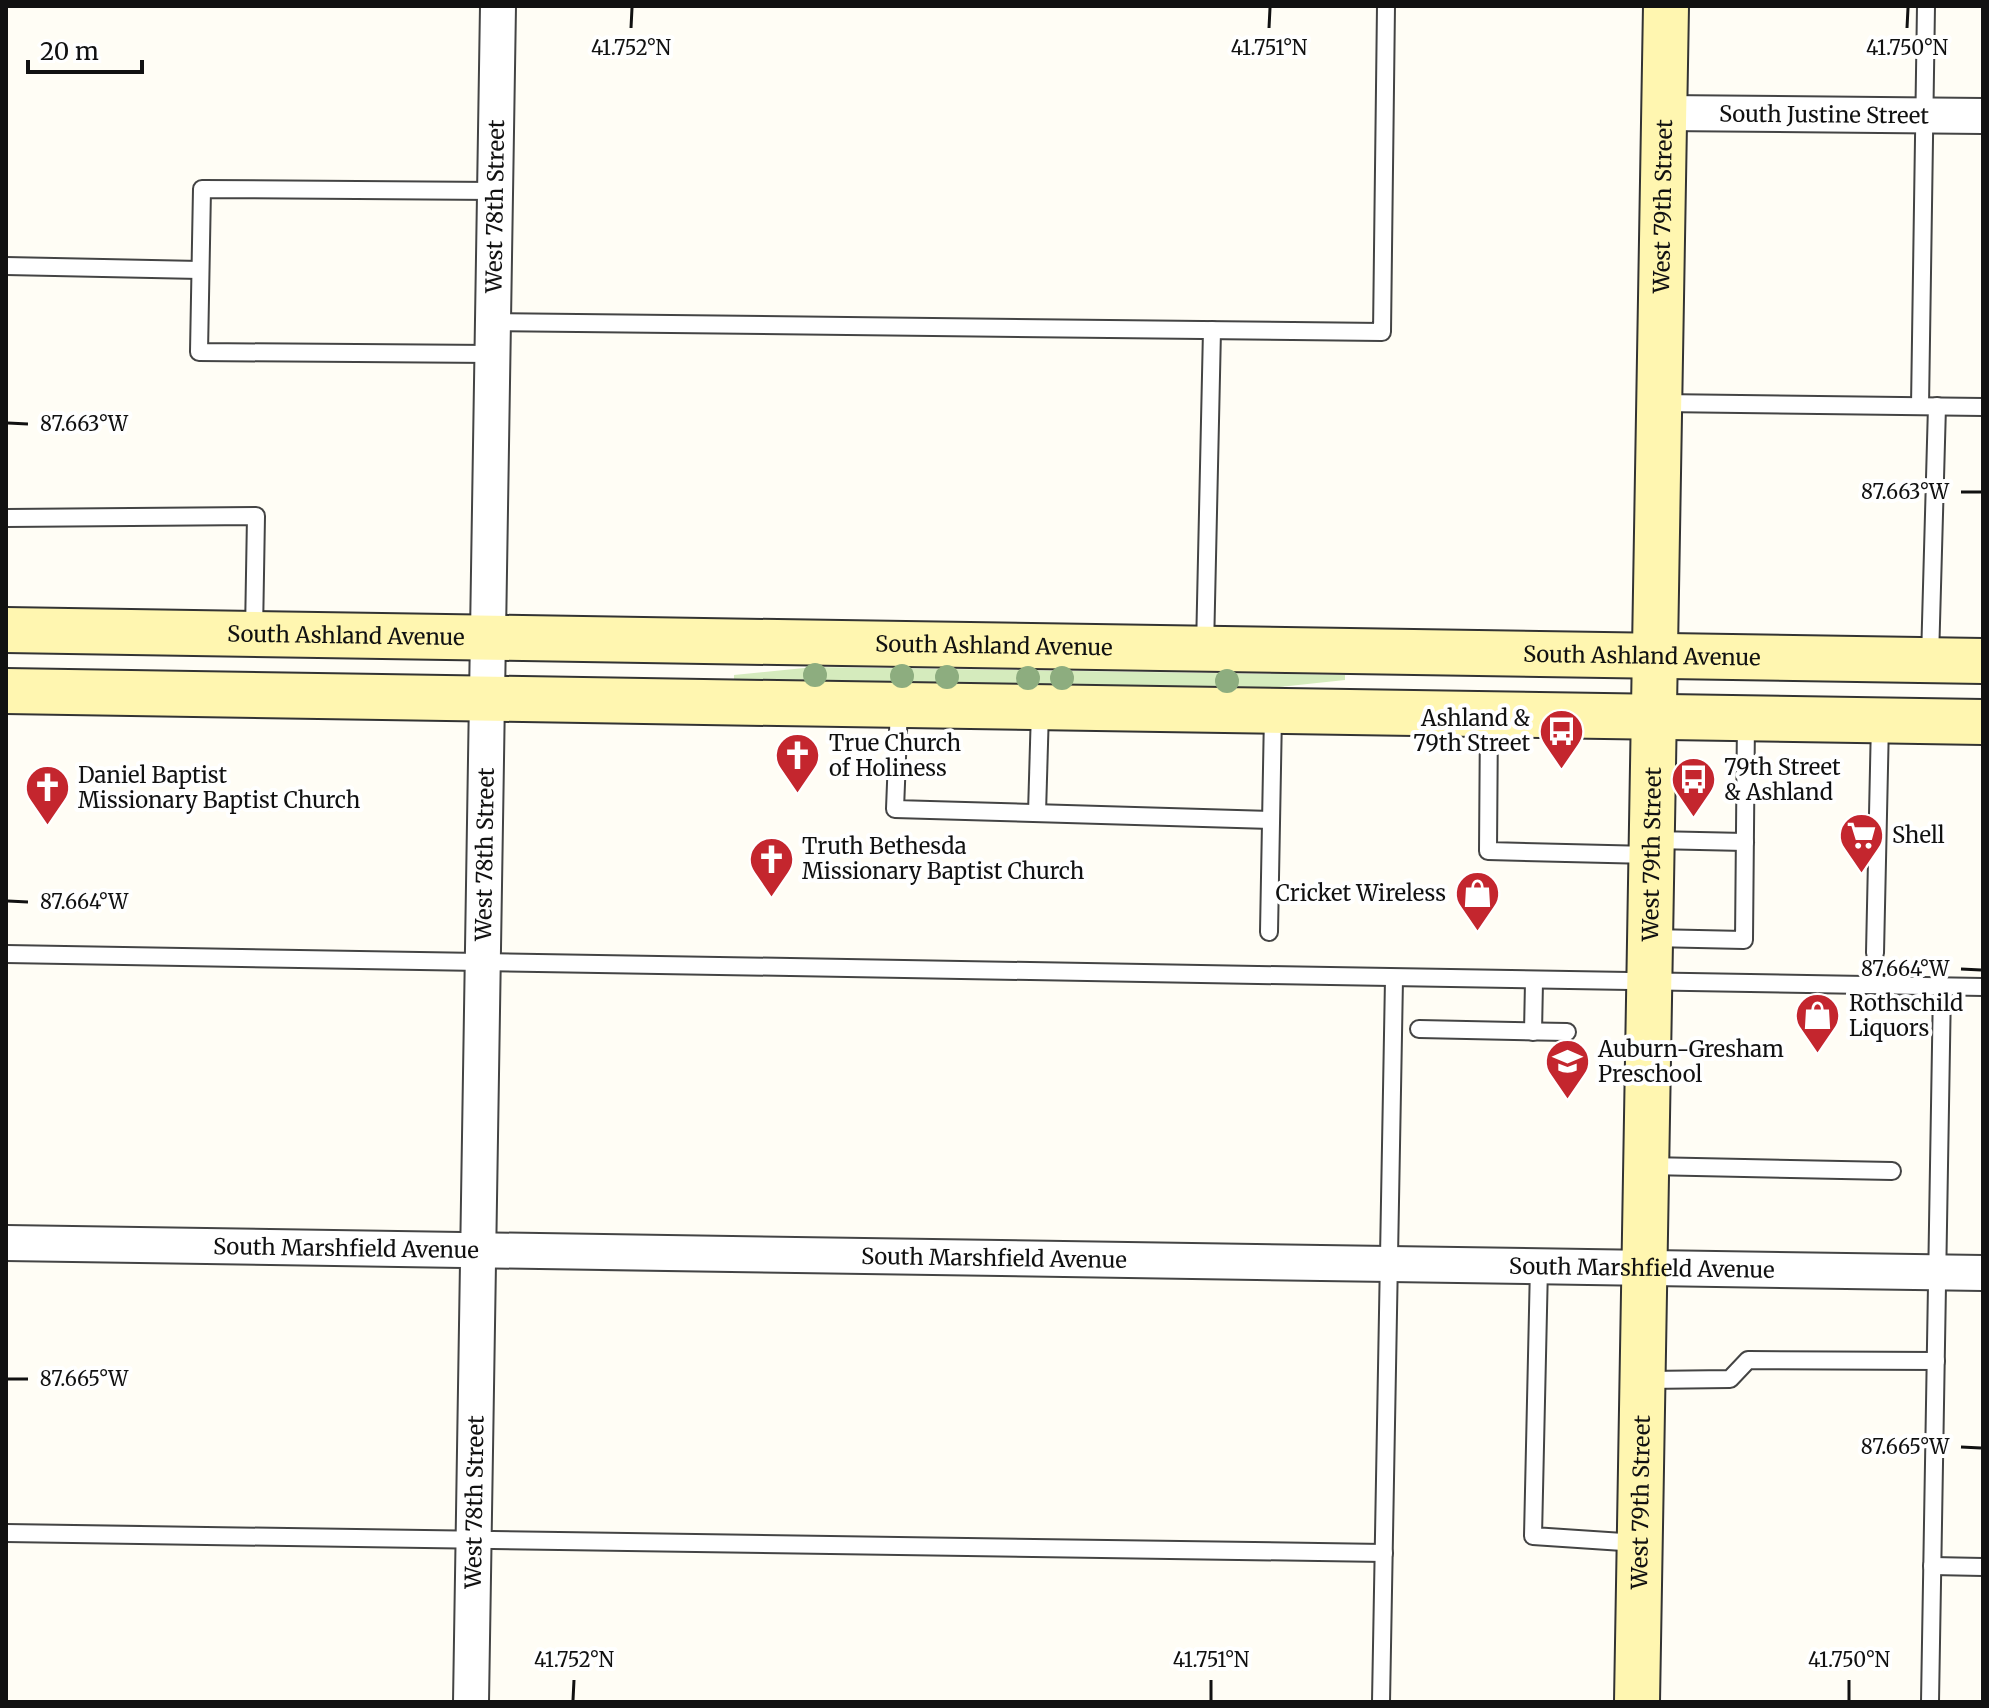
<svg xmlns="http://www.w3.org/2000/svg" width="1989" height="1708" font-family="Merriweather,serif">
	<rect width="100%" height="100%" fill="#fffdf5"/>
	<polygon fill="#d5ebbd" points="814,667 1345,675 1345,680 1261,689 734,681 734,675"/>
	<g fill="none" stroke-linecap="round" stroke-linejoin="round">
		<defs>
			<g id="service">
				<polyline points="6,266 200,270"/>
				<polyline points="493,322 1382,332 1386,6"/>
				<polyline points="493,354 199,352 202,189 495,191"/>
				<polyline points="1661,403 1983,407"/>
				<polyline points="1920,406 1926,6"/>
				<polyline points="6,518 256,516 254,632"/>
				<polyline points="1205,649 1212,330"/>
				<polyline points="1930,659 1937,406"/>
				<polyline points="899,707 895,809 1271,820"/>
				<polyline points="1489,716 1488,851 1650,855"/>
				<polyline points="1037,813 1040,710"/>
				<polyline points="1654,840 1745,842"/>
				<polyline points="1269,932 1273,714"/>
				<polyline points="1652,938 1744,940 1746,719"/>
				<polyline points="1875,953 1880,722"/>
				<polyline points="6,954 1983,987"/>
				<polyline points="1419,1029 1567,1032"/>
				<polyline points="1533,1032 1534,982"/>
				<polyline points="1648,1166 1892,1171"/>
				<polyline points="1539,1266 1533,1536 1638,1543"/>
				<polyline points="1646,1380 1730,1379 1748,1360 1936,1361"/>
				<polyline points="6,1533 1384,1553"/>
				<polyline points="1932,1566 1983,1567"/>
				<polyline points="1381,1702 1394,979"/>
				<polyline points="1930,1702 1942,987"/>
			</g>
			<g id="minor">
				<path id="s1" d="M1664,113L1983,116"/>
				<path id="s2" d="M6,1243L1983,1273"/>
				<path id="s3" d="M471,1702L498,6"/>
			</g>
			<g id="secondary">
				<path id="s4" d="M6,630L1983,661"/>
				<polyline points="6,691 1983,722"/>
				<path id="s5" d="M1637,1702L1666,6"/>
			</g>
		</defs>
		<use href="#service" stroke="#444" stroke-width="20"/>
		<use href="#minor" stroke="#444" stroke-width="38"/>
		<use href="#secondary" stroke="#333" stroke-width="48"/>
		<use href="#service" stroke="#fff" stroke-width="16"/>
		<use href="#minor" stroke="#fff" stroke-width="34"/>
		<use href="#secondary" stroke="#fff6b0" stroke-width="44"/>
	</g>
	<g fill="#8dad7f">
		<circle cx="815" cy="675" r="12"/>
		<circle cx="902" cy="676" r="12"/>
		<circle cx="947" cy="677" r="12"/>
		<circle cx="1028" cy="678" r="12"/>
		<circle cx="1062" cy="678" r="12"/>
		<circle cx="1227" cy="681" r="12"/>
	</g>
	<path fill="none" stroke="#111" stroke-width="3" d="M631,28L632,8M1269,28L1270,8M1907,28L1908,8M8,423L28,424M1961,492H1981M8,901L28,902M1961,969L1981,970M8,1379H28M1961,1447L1981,1448M573,1700L574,1680M1211,1700V1680M1849,1700V1680"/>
	<defs>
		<symbol id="bus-pin" viewBox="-11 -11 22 30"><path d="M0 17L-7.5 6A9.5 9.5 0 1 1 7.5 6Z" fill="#c4262e" stroke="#fff"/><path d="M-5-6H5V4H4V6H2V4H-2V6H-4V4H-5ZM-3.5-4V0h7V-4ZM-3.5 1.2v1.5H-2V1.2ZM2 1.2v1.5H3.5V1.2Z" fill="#fff"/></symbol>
		<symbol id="church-pin" viewBox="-11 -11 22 30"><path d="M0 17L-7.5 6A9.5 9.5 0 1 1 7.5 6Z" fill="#c4262e" stroke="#fff"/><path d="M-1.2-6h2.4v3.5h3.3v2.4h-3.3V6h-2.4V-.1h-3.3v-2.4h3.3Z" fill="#fff"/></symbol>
		<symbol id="supermarket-pin" viewBox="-11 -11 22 30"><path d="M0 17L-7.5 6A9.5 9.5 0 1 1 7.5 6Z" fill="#c4262e" stroke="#fff"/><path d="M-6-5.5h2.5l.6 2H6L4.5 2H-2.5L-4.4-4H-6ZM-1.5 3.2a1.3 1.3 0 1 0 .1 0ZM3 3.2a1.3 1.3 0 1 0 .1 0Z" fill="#fff"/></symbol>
		<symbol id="shop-pin" viewBox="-11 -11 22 30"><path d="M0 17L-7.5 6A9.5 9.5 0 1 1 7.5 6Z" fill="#c4262e" stroke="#fff"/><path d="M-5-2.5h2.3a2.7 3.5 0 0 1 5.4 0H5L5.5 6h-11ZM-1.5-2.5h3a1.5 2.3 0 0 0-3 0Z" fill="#fff"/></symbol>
		<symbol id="school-pin" viewBox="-11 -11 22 30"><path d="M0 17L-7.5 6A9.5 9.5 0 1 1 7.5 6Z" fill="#c4262e" stroke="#fff"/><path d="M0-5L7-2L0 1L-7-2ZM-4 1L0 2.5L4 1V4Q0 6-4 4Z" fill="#fff"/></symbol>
	</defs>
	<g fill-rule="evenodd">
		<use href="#bus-pin" x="1536" y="706" width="51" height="69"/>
		<use href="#church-pin" x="772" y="730" width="51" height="69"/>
		<use href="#bus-pin" x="1668" y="754" width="51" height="69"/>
		<use href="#church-pin" x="22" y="762" width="51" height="69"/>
		<use href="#supermarket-pin" x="1836" y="810" width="51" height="69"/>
		<use href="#church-pin" x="746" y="834" width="51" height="69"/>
		<use href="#shop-pin" x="1452" y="868" width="51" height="69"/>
		<use href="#shop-pin" x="1792" y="990" width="51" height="69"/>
		<use href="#school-pin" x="1542" y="1036" width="51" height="69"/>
	</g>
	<g text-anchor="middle" stroke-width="8" stroke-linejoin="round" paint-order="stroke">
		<g font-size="22" fill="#111" stroke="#fff">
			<text dy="8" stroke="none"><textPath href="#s1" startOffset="160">South Justine Street</textPath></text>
			<text dy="8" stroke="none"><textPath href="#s3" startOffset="1496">West 78th Street</textPath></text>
			<text dy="8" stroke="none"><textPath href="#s5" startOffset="1496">West 79th Street</textPath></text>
			<text dy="8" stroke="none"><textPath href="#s4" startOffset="340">South Ashland Avenue</textPath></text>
			<text dy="8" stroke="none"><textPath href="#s4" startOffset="988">South Ashland Avenue</textPath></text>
			<text dy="8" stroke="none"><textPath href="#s4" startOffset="1636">South Ashland Avenue</textPath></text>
			<text dy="8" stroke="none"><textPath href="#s3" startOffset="848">West 78th Street</textPath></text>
			<text dy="8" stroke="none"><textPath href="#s5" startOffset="848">West 79th Street</textPath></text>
			<text dy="8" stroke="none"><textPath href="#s2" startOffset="340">South Marshfield Avenue</textPath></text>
			<text dy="8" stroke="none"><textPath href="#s2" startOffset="988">South Marshfield Avenue</textPath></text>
			<text dy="8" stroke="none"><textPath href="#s2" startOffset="1636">South Marshfield Avenue</textPath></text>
			<text dy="8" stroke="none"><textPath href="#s3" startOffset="200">West 78th Street</textPath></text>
			<text dy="8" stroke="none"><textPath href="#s5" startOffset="200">West 79th Street</textPath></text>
		</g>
		<g font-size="22" fill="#111" stroke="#fff" text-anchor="start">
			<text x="1530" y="726" text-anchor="end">Ashland &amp;<tspan x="1530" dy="25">79th Street</tspan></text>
			<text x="829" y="751">True Church<tspan x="829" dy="25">of Holiness</tspan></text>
			<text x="1724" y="775">79th Street<tspan x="1724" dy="25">&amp; Ashland</tspan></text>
			<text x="78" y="783">Daniel Baptist<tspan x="78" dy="25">Missionary Baptist Church</tspan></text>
			<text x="1892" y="843">Shell</text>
			<text x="802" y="854">Truth Bethesda<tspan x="802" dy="25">Missionary Baptist Church</tspan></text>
			<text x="1446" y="901" text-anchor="end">Cricket Wireless</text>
			<text x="1849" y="1011">Rothschild<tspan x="1849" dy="25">Liquors</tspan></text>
			<text x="1598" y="1057">Auburn-Gresham<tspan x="1598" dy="25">Preschool</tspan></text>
		</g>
	</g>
	<g font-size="20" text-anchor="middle" fill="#111" stroke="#fff" stroke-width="8" stroke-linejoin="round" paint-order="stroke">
		<text x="631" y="55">41.752°N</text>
		<text x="1269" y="55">41.751°N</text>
		<text x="1907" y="55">41.750°N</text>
		<text x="84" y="431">87.663°W</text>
		<text x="1905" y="499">87.663°W</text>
		<text x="84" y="909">87.664°W</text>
		<text x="1905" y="976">87.664°W</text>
		<text x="84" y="1386">87.665°W</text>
		<text x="1905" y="1454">87.665°W</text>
		<text x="574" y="1667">41.752°N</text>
		<text x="1211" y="1667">41.751°N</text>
		<text x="1849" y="1667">41.750°N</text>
	</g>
	<rect width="1989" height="1708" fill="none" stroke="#111111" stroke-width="16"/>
	<path d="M28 60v12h114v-12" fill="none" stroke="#111111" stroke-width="4"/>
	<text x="40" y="60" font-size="24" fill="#111111" stroke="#ffffff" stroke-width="6" paint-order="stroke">20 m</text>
</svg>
